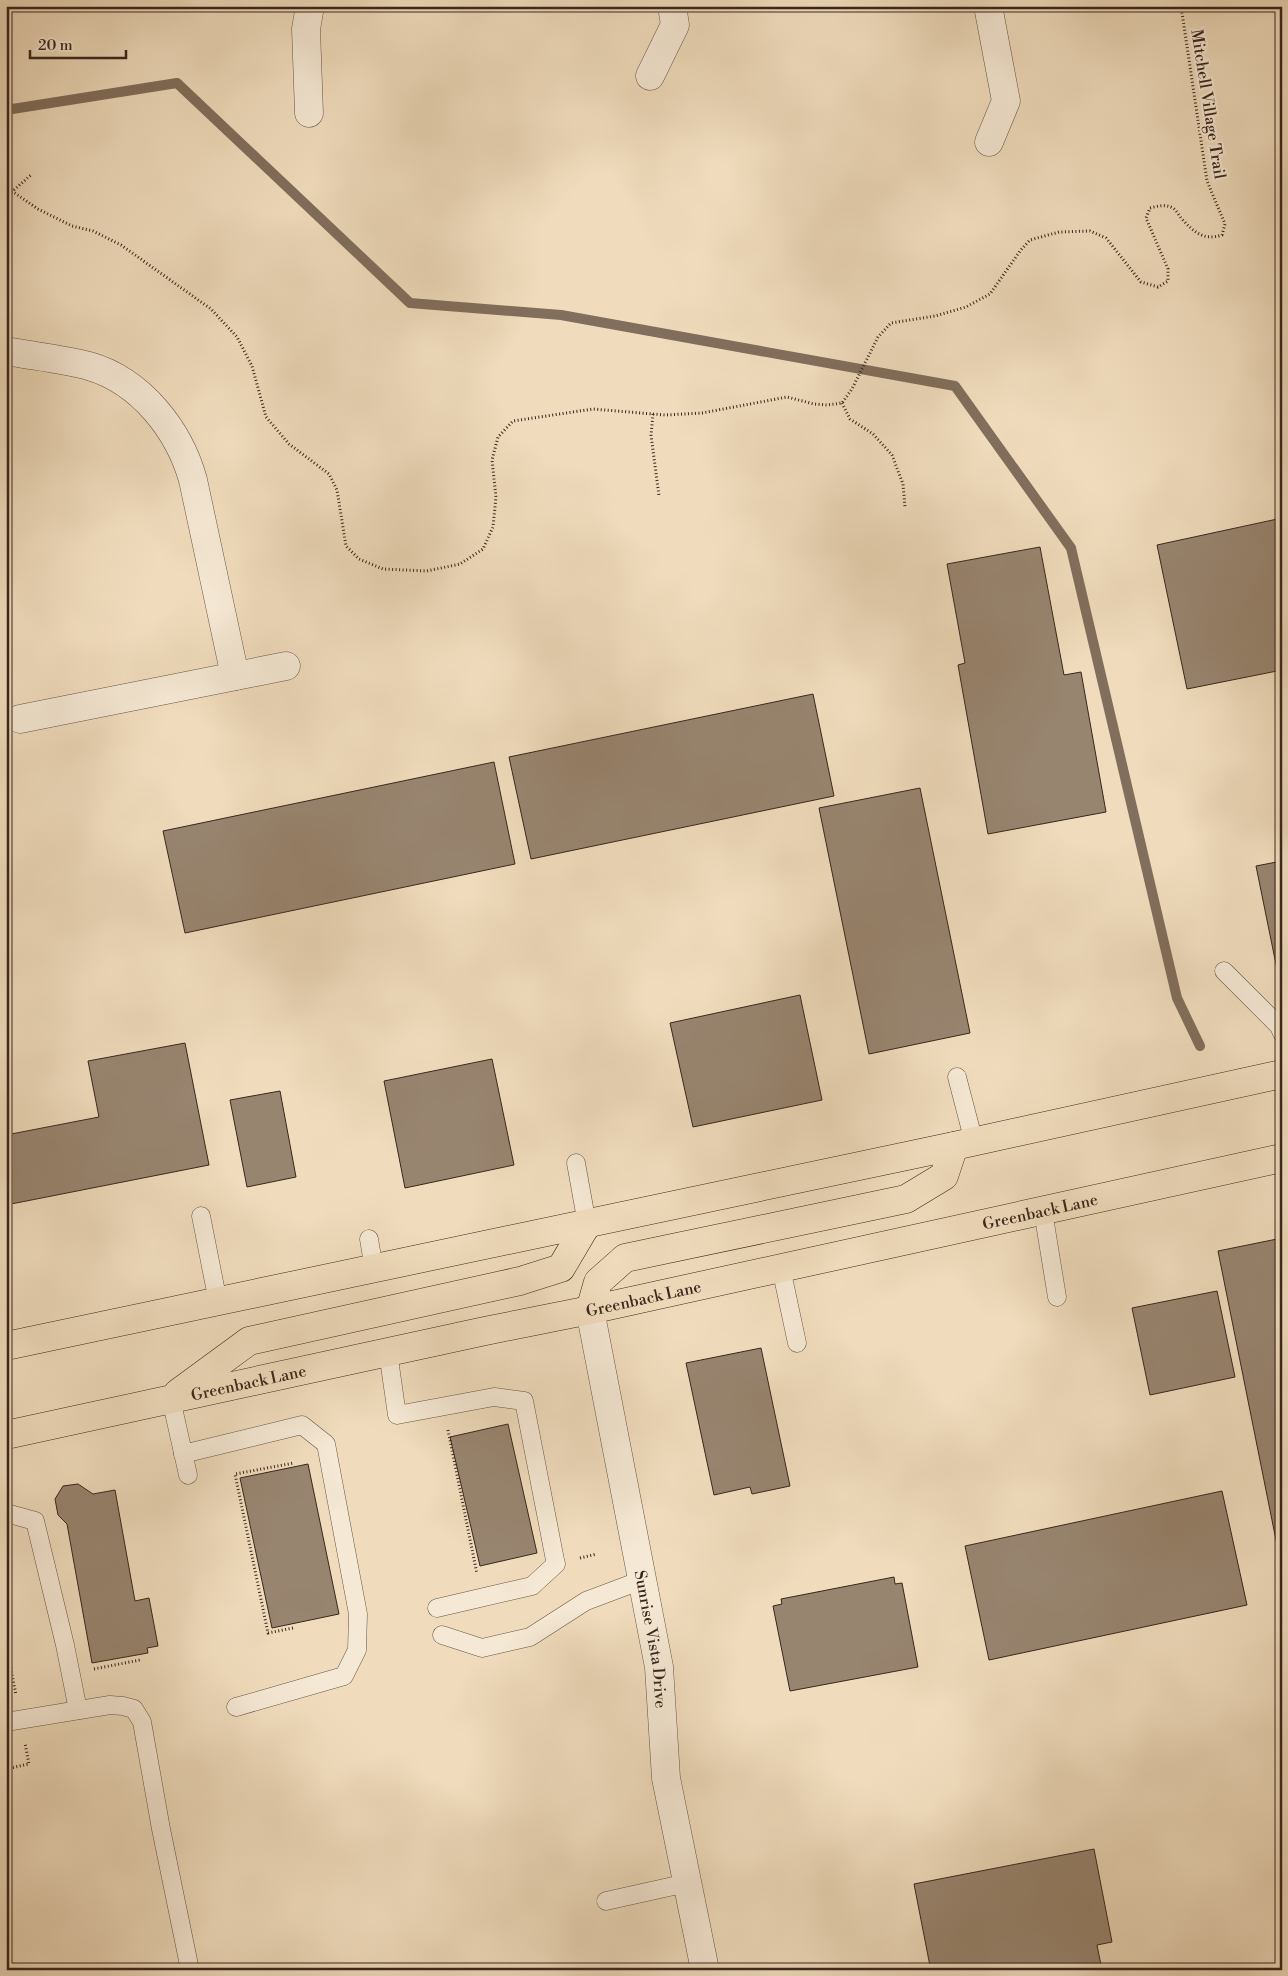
<svg xmlns="http://www.w3.org/2000/svg" width="1288" height="1976" font-family="'Libre Bodoni',serif">
	<rect width="100%" height="100%" fill="#f0dcbd"/>
	<filter id="stains"><feTurbulence type="fractalNoise" baseFrequency=".004" numOctaves="4"/><feColorMatrix values="0 0 0 0 .2 0 0 0 0 .09 0 0 0 0 .02 0 0 0 .5 -.17"/></filter>
	<radialGradient id="worn" r=".72"><stop offset=".6" stop-color="#630" stop-opacity="0"/><stop offset="1" stop-color="#630" stop-opacity=".3"/></radialGradient>
	<g fill="none" stroke-linecap="round" stroke-linejoin="round">
		<polyline stroke="#816e5c" stroke-width="10" points="6,110 177,83 410,303 561,315 955,386 1071,548 1177,998 1200,1046"/>
	</g>
	<g fill="#988570" stroke="#38261c">
		<polygon points="1282,518 1282,670 1187,689 1157,545"/>
		<polygon points="1040,547 1064,675 1081,672 1106,812 988,834 958,665 965,663 947,564"/>
		<polygon points="813,694 834,796 531,859 509,757"/>
		<polygon points="494,762 515,864 185,933 163,831"/>
		<polygon points="920,788 970,1033 869,1054 819,808"/>
		<polygon points="1282,861 1282,983 1280,984 1256,866"/>
		<polygon points="800,995 822,1100 693,1127 670,1023"/>
		<polygon points="185,1043 209,1165 6,1205 6,1135 99,1117 88,1061"/>
		<polygon points="492,1059 514,1165 405,1188 384,1081"/>
		<polygon points="280,1091 296,1177 247,1187 230,1100"/>
		<polygon points="1282,1238 1282,1570 1218,1251"/>
		<polygon points="1217,1291 1235,1377 1150,1395 1132,1308"/>
		<polygon points="761,1348 790,1486 752,1494 750,1487 714,1495 686,1363"/>
		<polygon points="508,1424 537,1553 480,1566 450,1437"/>
		<polygon points="308,1464 339,1614 272,1628 240,1478"/>
		<polygon points="78,1484 93,1494 115,1490 135,1601 149,1598 158,1646 147,1648 148,1653 92,1663 67,1524 58,1515 55,1499 63,1486"/>
		<polygon points="1222,1491 1247,1605 989,1660 965,1546"/>
		<polygon points="894,1577 895,1584 902,1583 918,1667 790,1691 773,1606 782,1604 781,1599"/>
		<polygon points="1094,1849 1112,1942 1097,1945 1102,1970 918,1970 918,1968 930,1966 914,1884"/>
	</g>
	<g fill="none" stroke-linecap="round" stroke-linejoin="round">
		<defs>
			<g id="lane">
				<polyline points="1224,971 1279,1026 1282,1033"/>
				<polyline points="957,1077 974,1142"/>
				<polyline points="576,1163 587,1224"/>
				<polyline points="1043,1211 1057,1297"/>
				<polyline points="201,1216 218,1302"/>
				<polyline points="369,1239 374,1269"/>
				<polyline points="781,1268 797,1343"/>
				<polyline points="388,1352 397,1415 494,1397 524,1401 555,1560 556,1564 532,1586 437,1608"/>
				<polyline points="171,1399 188,1475"/>
				<polyline points="183,1454 302,1425 326,1444 358,1614 357,1650 344,1676 236,1707"/>
				<polyline points="6,1513 35,1521 65,1645 78,1710"/>
				<polyline points="442,1635 482,1648 530,1637 586,1601 642,1580"/>
				<polyline points="6,1722 110,1705 123,1706 134,1709 142,1722 161,1829 190,1970"/>
				<polyline points="606,1901 687,1883"/>
			</g>
			<g id="street">
				<polyline points="988,6 1006,101 989,142"/>
				<polyline points="650,76 675,25 672,6"/>
				<polyline points="309,113 306,29 310,6"/>
				<path d="M6,351C33,356 62,359 89,366C141,381 179,430 193,480L235,676"/>
				<polyline points="20,719 286,666"/>
				<path id="s1" d="M590,1310L659,1667L666,1778L705,1970"/>
			</g>
			<g id="primary">
				<polyline points="590,1310 598,1282 625,1258 906,1199 944,1176 954,1146"/>
				<polyline points="6,1346 954,1146 1282,1074"/>
				<polyline points="178,1393 249,1341 520,1281 561,1268 587,1224"/>
				<path id="s2" d="M6,1435L485,1331L590,1310L1282,1158"/>
			</g>
		</defs>
		<use href="#lane" stroke="#665444" stroke-width="19"/>
		<use href="#street" stroke="#665444" stroke-width="29"/>
		<use href="#primary" stroke="#38261c" stroke-width="29"/>
		<g stroke="#38261c" stroke-width="3" stroke-dasharray="1 2.5" stroke-linecap="butt">
			<path d="M6,187L38,209L72,226L93,231L121,245L211,309L237,337L252,366L266,417L289,444L329,474L337,490L346,546L359,559L383,569L427,571L460,564L483,549L493,527L496,497L492,460L498,437L513,421L593,409L665,415L702,413L787,397L814,404L827,405L842,403L852,389L878,337L891,323L935,316L966,307L990,294L1020,251L1030,240L1059,232L1090,231L1106,238L1141,282L1158,287L1168,281V269L1146,218L1150,208C1158,206 1166,204 1173,208C1176,210 1179,215 1181,218C1194,232 1203,241 1222,235L1225,224L1207,181L1181,6"/>
			<polyline points="6,197 32,174"/>
			<polyline points="842,403 850,419 873,434 892,455 903,484 905,507"/>
			<polyline points="653,414 651,435 659,496"/>
			<polyline points="448,1430 477,1574"/>
			<polyline points="7,1465 11,1489"/>
			<polyline points="580,1558 597,1554"/>
			<polyline points="293,1628 268,1633 235,1474 294,1463"/>
			<polyline points="6,1644 16,1695"/>
			<polyline points="94,1669 140,1660"/>
			<polyline points="6,1769 29,1764 25,1743"/>
		</g>
		<use href="#lane" stroke="#f5e8d4" stroke-width="18"/>
		<use href="#street" stroke="#f5e8d4" stroke-width="28"/>
		<use href="#primary" stroke="#f0dcbd" stroke-width="28"/>
	</g>
	<g text-anchor="middle" stroke-width="4.5" stroke-linejoin="round" paint-order="stroke">
		<g font-size="16" fill="#38261c" stroke="#f5e8d4">
			<text transform="translate(1209 104) rotate(81)" y="6">Mitchell Village Trail</text>
			<text dy="6" stroke="none"><textPath href="#s2" startOffset="1058">Greenback Lane</textPath></text>
			<text dy="6" stroke="none"><textPath href="#s2" startOffset="652">Greenback Lane</textPath></text>
			<text dy="6" stroke="none"><textPath href="#s2" startOffset="248">Greenback Lane</textPath></text>
			<text dy="6" stroke="none"><textPath href="#s1" startOffset="335">Sunrise Vista Drive</textPath></text>
		</g>
	</g>
	<rect width="1288" height="1976" fill="none" stroke="#f0dcbd" stroke-width="25"/>
	<rect x="8" y="8" width="1273" height="1961" fill="none" stroke="#38261c" stroke-width="2.5"/>
	<rect x="12" y="12" width="1263" height="1951" fill="none" stroke="#38261c"/>
	<path d="M30 50v8h96v-8" fill="none" stroke="#38261c" stroke-width="2.5"/>
	<text x="38" y="50" font-size="15" fill="#38261c" stroke="#f5e8d4" stroke-width="4" paint-order="stroke">20 m</text>
	<rect width="100%" height="100%" filter="url(#stains)"/>
	<rect width="100%" height="100%" fill="url(#worn)"/>
</svg>
